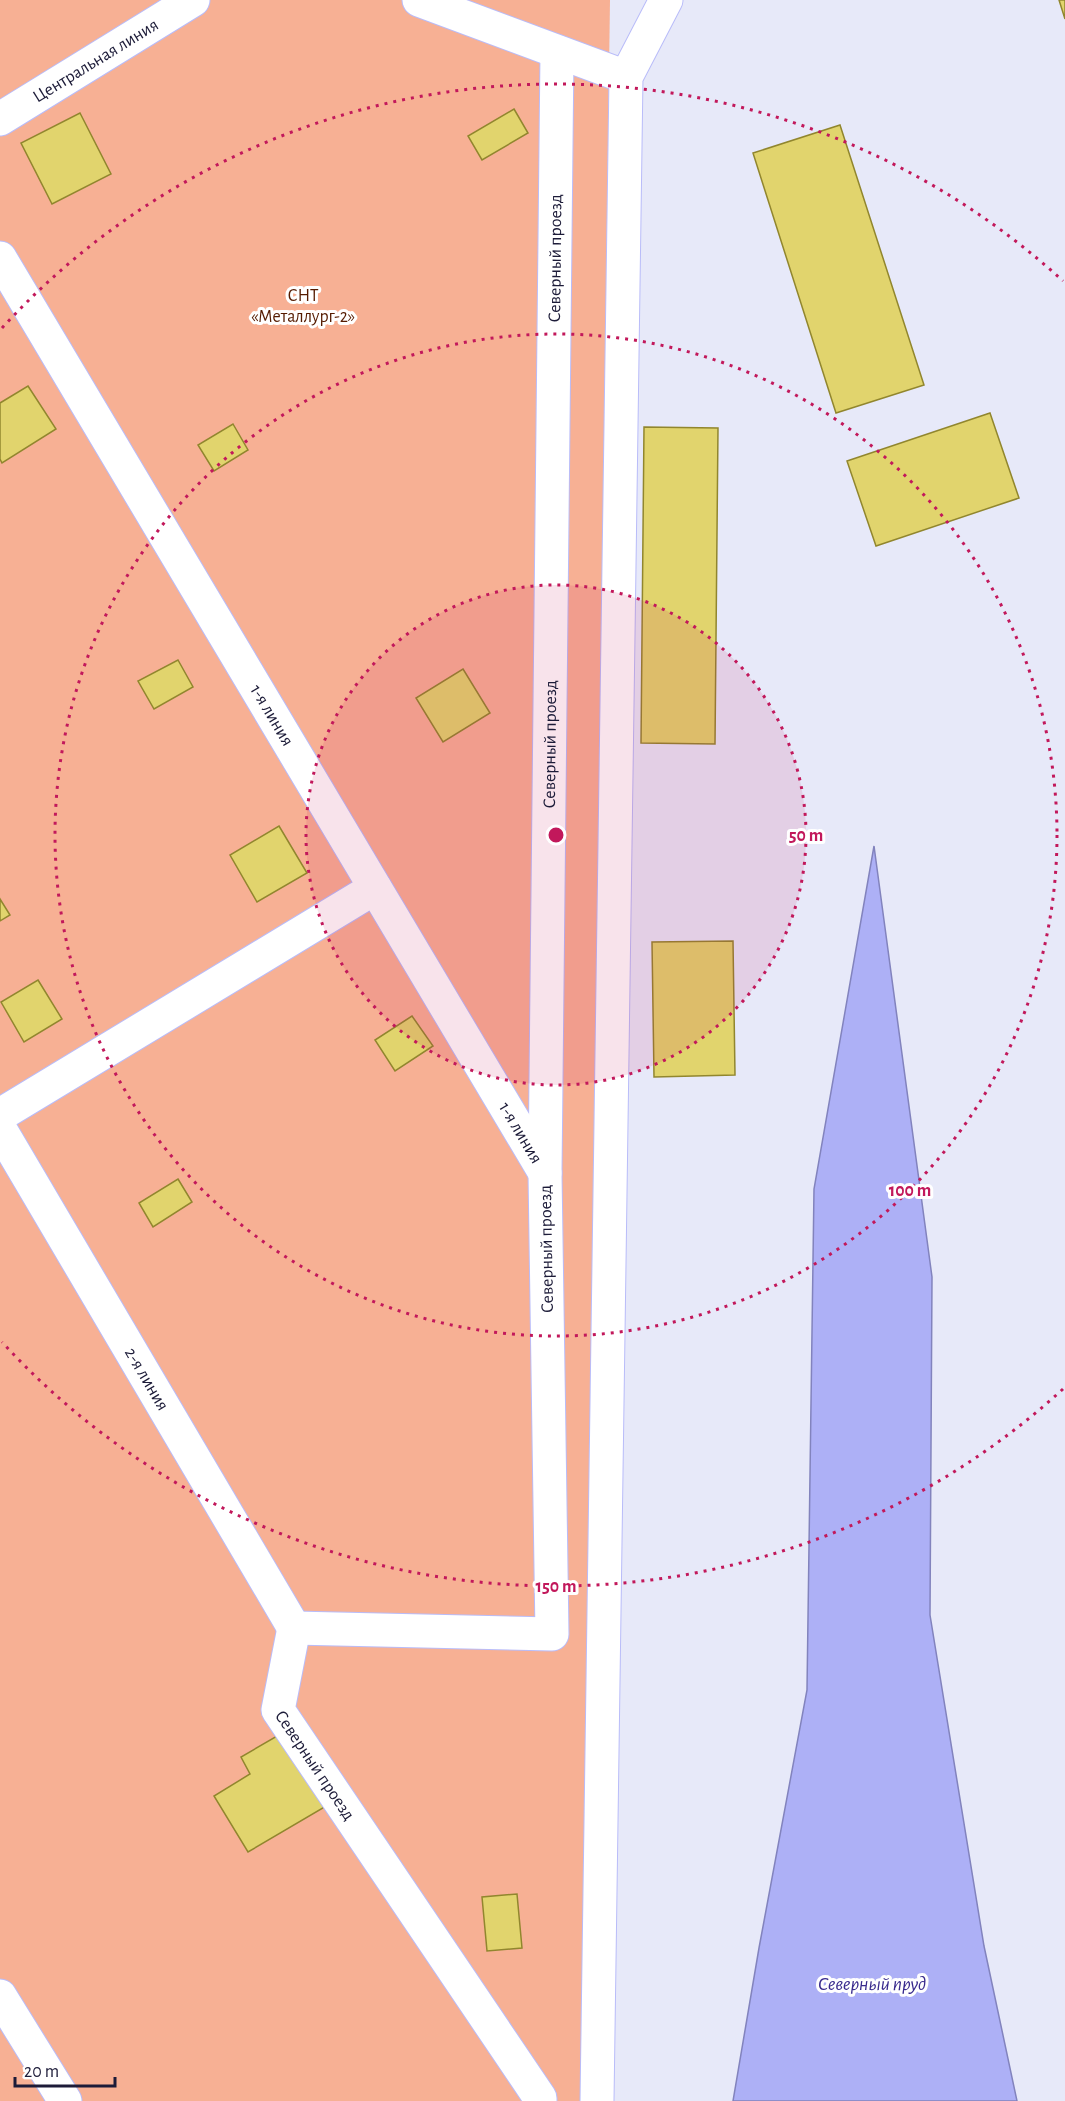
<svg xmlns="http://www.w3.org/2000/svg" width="1065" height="2101" font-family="'Alegreya Sans',sans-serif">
	<rect width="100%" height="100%" fill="#e7e9f9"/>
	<polygon fill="#f7b094" points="0,0 610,0 581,2101 0,2101"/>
	<polygon fill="#adb0f6" stroke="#8283bd" stroke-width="1.5" points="874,846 932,1277 930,1615 984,1946 1017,2101 733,2101 759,1948 807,1690 814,1189"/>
	<g fill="#e1d46d" stroke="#91862e" stroke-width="1.5">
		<polygon points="1059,0 1065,0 1065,19"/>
		<polygon points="514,109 528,133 482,160 468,136"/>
		<polygon points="80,113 111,174 52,204 21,143"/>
		<polygon points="840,125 924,385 836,413 753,153"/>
		<polygon points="28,386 56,429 2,463 0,459 0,403"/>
		<polygon points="990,413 1019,498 876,546 847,461"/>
		<polygon points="233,424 248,450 214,471 198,445"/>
		<polygon points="644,427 718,428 715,744 641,743"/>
		<polygon points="178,660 193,687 154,709 138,681"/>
		<polygon points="463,669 490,713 443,742 416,698"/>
		<polygon points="279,826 307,873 257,902 230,855"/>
		<polygon points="0,899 10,915 0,921"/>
		<polygon points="733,941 735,1075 654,1077 652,942"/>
		<polygon points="38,980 62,1019 24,1042 1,1002"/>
		<polygon points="412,1016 433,1046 395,1071 375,1040"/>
		<polygon points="178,1179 192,1202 153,1227 139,1203"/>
		<polygon points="284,1732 328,1805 248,1852 214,1796 250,1774 241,1757"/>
		<polygon points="517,1894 522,1948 487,1951 482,1897"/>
	</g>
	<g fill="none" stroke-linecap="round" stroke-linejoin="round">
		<defs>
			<g id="minor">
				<polyline points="419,0 626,77"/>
				<path id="s1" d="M0,119L193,0"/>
				<path id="s2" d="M0,258L545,1173"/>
				<polyline points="0,1115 375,888"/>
				<path id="s3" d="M0,1129L294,1628"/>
				<path id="s4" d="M294,1628L552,1634L545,1173L557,52"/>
				<path id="s5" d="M294,1628L278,1710L540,2098V2101"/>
				<polyline points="0,1996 65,2101"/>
				<polyline points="597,2101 626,77 666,0"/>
			</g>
		</defs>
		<use href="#minor" stroke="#b9bcf9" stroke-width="35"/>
		<use href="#minor" stroke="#fff" stroke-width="33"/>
	</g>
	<circle cx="556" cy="835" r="250" fill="#c2185b" fill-opacity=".12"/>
	<g fill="none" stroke="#c2185b" stroke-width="3" stroke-dasharray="3 6">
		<circle cx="556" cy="835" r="250"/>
		<circle cx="556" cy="835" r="501"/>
		<path d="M1063 1389A751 751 0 0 1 2 1342M2 328A751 751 0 0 1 1063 281"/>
	</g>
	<g text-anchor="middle" stroke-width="6" stroke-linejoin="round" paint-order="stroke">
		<g font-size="18" fill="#1c1b38" stroke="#fff">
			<text dy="6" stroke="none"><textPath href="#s1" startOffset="112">Центральная линия</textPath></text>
			<text dy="6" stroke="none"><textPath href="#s4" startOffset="1634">Северный проезд</textPath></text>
			<text dy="6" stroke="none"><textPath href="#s2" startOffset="532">1-я линия</textPath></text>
			<text dy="6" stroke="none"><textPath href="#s4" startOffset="1148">Северный проезд</textPath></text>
			<text dy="6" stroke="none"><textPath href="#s2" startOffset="1018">1-я линия</textPath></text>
			<text transform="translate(546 1249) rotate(-91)" y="6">Северный проезд</text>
			<text dy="6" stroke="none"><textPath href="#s3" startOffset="290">2-я линия</textPath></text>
			<text dy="6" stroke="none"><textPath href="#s5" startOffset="150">Северный проезд</textPath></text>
		</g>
		<g font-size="18" fill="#551b00" stroke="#fff">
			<text x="303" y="301">СНТ<tspan x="303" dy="21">«Металлург-2»</tspan></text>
		</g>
		<g font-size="20" font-style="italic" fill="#382a8d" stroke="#fff">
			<text x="872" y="1990">Северный пруд</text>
		</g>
	</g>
	<circle cx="556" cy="835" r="9" fill="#c2185b" stroke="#fff" stroke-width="3"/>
	<g font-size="18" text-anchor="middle" font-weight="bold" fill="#c2185b" stroke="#fff" stroke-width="6" stroke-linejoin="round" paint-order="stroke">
		<text x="806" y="841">50 m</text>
		<text x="910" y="1196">100 m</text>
		<text x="556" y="1592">150 m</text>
	</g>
	<path d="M15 2077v9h100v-9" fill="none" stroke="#1c1b38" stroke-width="3"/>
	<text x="24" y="2077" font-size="18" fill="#1c1b38" stroke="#ffffff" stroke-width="4.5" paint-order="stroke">20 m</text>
</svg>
